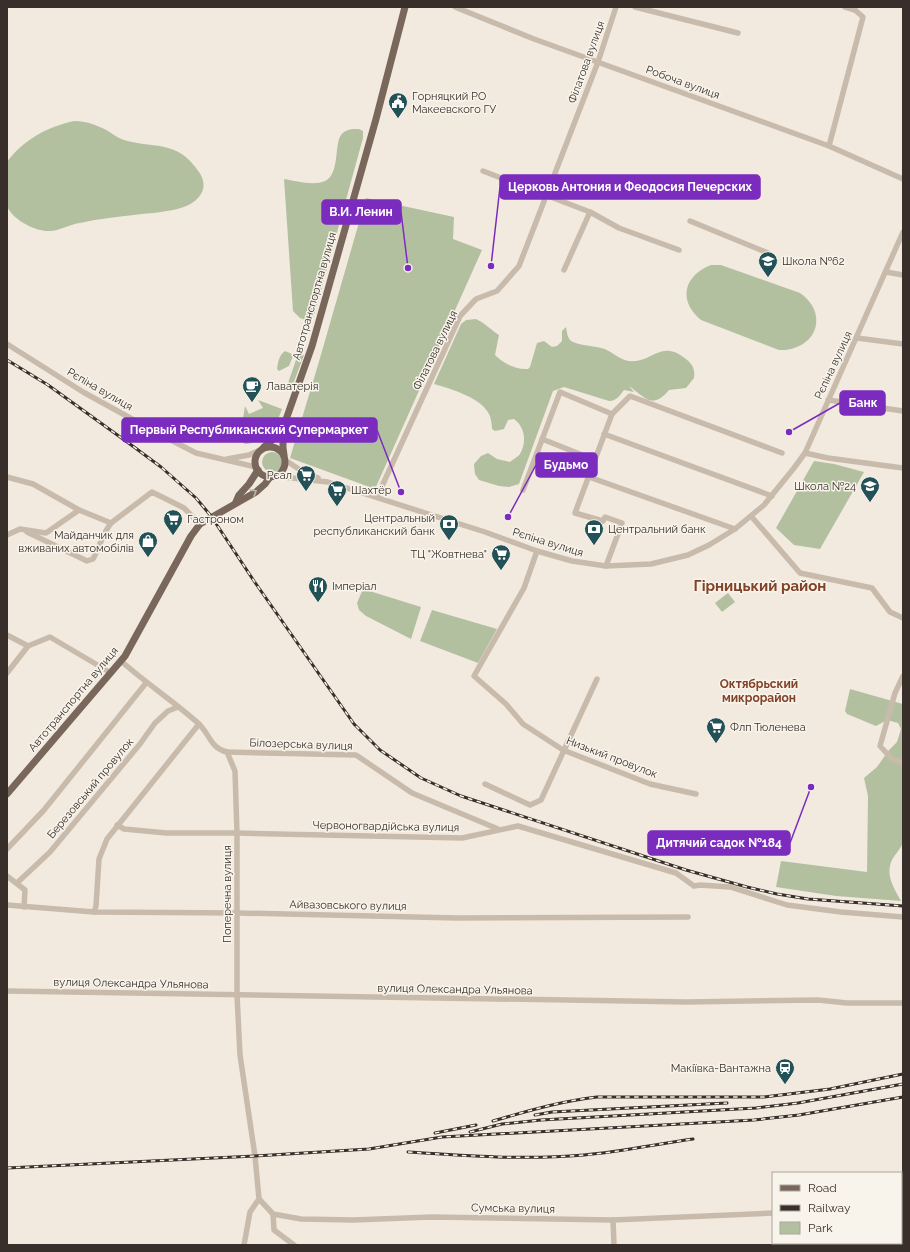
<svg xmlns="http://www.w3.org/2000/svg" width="910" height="1252" font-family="Raleway,sans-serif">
	<rect width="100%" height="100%" fill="#f2eadf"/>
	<g fill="#b3c0a0">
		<path d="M74,121C86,121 97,125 108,131C113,134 118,138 124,140C154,149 177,139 199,172C203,178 206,186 201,194C190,213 153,212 134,215C116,217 98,219 80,223C71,224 61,230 51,231C37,232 17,222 9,210C5,205 7,171 7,162C23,140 47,127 74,121Z"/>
		<path d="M352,129H359L363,131V138L314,316L306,320L300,318L293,311L284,179C296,181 314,186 325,181C340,174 334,145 341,135C344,131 348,130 352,129Z"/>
		<polygon points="366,198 454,217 453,239 482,250 375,489 290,458 318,365"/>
		<path d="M711,265H721L800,293C830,314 816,351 779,350L701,320C678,301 683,276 711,265Z"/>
		<path d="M476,319C485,323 491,330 499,335L495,355C503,363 515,370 528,369L530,367L537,343L544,341L552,347L557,346L562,341V331L566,327C567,332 567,337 571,341C577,345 594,346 601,348C611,350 619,360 629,361C652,364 660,338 686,359C693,365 695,369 694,378L686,388L669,390C652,410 646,398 629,386L634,392L624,390C620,395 617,401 609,401L564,387L553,391L519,484L509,487L499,486L479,480L475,474L474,464L481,456L488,453L497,459L510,462C513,459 518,457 520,454C527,442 525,427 514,419L508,420L504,429L495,431L492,429C492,425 491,420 490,416C483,398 451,389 434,384L461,324L466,320Z"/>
		<path d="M285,351L292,354L293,356L289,366L279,371L277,369C278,362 279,355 285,351Z"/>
		<polygon points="299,354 304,355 292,387 289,389 287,386 297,357"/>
		<path d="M258,400L282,409C277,425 263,443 245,444L240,441V438L245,406L249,414L263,408Z"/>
		<circle cx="272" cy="462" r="10"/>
		<polygon points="814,461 834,464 864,472 820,549 794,545 776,528"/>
		<polygon points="363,589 421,607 411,639 366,616 359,610 357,603"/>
		<polygon points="728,593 735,602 722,612 715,603"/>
		<polygon points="432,610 497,629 478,663 420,641"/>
		<path d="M850,689L903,704V842C901,849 895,854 892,860C885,875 894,888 901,901L836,896L776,887L781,861L867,872L868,796L864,778L877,767L889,750L897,742L901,729L898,723L887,720L876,726L847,714L845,711Z"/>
	</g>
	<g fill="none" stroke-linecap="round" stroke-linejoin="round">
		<g stroke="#c9bbab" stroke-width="5.5">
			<polyline points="455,7 534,39 829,146 903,179"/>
			<polyline points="635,7 738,33"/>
			<polyline points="845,7 855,10"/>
			<polyline points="829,146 863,17 855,10 854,7"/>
			<polyline points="483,171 590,212 619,228 679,250"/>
			<polyline points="690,221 768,253"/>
			<polyline points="564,270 590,212"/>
			<polyline points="886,272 903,275"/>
			<polyline points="857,338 903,344"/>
			<polyline points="7,344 83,392 161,435 196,453 256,467"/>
			<polyline points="828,400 903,411"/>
			<polyline points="604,434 772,496"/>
			<polyline points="542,439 595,460"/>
			<polyline points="805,453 828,458 903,468"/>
			<polyline points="227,459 249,455 260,450"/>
			<polyline points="285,460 308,475 318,478"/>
			<polyline points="274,476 328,482 485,532 537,551 572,561 606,566 651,564 688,555 709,545 735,529 764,505 794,468 805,453 903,232"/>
			<polyline points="7,477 33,484 79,510"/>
			<polyline points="589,477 735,529"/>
			<polyline points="523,490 560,392 612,414"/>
			<polyline points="377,497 460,316 476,299 497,291 519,266 598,62 616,7"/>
			<polyline points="751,516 800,573 872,588 890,612 903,618"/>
			<path d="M27,532L87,561L93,559C100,546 102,535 111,523"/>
			<polyline points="7,535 20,529 46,533 79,510 111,523 152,492 184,508 200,524"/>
			<polyline points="537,551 524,588 474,676 506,704 523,724 563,750 650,784 696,794"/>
			<polyline points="606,566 622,523 605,517 603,521 575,513 612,414 630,396 782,453"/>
			<polyline points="7,635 28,646 50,637 111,673"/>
			<path d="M121,661C146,683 173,701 198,723C210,734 210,748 227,752L235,771L237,833V995L240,1055L255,1156L259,1199L250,1212L244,1245"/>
			<polyline points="7,673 28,646"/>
			<polyline points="903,676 895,693 880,746 891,758 903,763"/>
			<polyline points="227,752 356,755 412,793 498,829"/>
			<polyline points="485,784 530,805 541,800 597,679"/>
			<polyline points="117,825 124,829 166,833 237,833 462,838 518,826 676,873 694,886 700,885 730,887 787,905 841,912 903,917"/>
			<polyline points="7,849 44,810 146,683"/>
			<polyline points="7,876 25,890 24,907"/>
			<polyline points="17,883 50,852 140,744 155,723 168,711 178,707"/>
			<polyline points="7,905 94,912 238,913 457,918 688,917"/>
			<polyline points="94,912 96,906 99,859 107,839 199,724"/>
			<polyline points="7,991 687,1002 818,1000 847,1003 903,1003"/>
			<polyline points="259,1199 273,1214 301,1219 353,1220 432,1217 613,1220 773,1213"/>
			<polyline points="901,1207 903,1207"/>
			<polyline points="273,1214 274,1230 294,1245"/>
			<polyline points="613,1220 614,1245"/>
		</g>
		<g stroke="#79675c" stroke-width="7">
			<polyline points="283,428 283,448 284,455"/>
			<circle cx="270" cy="462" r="15"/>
			<polyline points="264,447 278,435 283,428 312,346 376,119 405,7"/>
			<polyline points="236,502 239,495 249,484 258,470"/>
			<polyline points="7,794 125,656 191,536 200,524 256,492 265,484 270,477"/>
		</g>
		<defs>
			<g id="rail">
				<polyline points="7,360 48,385 134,447 161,467 196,498 211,516 254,581 354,724 380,750 421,778 461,796 686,870 747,887 777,894 808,899 903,906"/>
				<polyline points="535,1115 552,1112 727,1103"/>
				<path d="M493,1121C528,1111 561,1101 597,1097H764L830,1089L903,1074"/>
				<polyline points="470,1132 502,1124 541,1120 756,1108 798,1103 903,1084"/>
				<polyline points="435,1133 476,1125"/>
				<path d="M408,1152C467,1156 525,1160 584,1155C621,1152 657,1144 693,1139"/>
				<polyline points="7,1168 255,1156 369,1149 442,1137 754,1120 799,1115 903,1097"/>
			</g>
		</defs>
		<use href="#rail" stroke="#382f2a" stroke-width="3"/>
		<use href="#rail" stroke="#f9f4eb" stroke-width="1.5" stroke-dasharray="4.5" stroke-linecap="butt"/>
	</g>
	<defs><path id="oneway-chevron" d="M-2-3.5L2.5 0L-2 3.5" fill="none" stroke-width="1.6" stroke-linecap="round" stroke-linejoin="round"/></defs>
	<use stroke="#bfb5ab" href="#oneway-chevron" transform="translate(254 492) rotate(-32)"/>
	<defs>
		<symbol id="civic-pin" viewBox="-11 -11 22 30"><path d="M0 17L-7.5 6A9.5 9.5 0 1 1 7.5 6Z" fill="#225157" stroke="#f9f4eb"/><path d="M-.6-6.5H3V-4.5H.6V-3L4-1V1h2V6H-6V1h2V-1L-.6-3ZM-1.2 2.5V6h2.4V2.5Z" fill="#fff"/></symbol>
		<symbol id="school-pin" viewBox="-11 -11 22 30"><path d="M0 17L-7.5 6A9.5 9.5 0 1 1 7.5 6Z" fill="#225157" stroke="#f9f4eb"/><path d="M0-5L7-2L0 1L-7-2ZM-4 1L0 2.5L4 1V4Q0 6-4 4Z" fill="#fff"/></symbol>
		<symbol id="cafe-pin" viewBox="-11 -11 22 30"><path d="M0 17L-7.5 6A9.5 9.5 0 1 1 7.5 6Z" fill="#225157" stroke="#f9f4eb"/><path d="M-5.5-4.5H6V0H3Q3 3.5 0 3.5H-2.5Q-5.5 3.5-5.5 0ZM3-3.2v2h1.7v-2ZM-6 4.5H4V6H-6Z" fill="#fff"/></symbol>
		<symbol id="supermarket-pin" viewBox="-11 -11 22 30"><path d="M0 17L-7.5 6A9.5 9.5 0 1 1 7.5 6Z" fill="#225157" stroke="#f9f4eb"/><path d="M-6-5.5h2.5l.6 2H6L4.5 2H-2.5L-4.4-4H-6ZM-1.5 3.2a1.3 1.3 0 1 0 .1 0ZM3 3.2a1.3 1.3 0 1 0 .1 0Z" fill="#fff"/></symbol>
		<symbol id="bank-pin" viewBox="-11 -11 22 30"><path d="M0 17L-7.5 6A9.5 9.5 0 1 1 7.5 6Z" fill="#225157" stroke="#f9f4eb"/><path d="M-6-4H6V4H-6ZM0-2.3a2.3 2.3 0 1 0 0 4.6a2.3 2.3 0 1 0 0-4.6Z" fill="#fff"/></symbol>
		<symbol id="shop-pin" viewBox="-11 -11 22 30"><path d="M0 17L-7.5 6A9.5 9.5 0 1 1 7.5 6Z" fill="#225157" stroke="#f9f4eb"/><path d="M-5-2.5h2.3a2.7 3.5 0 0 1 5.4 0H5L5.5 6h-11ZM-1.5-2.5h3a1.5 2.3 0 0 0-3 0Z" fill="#fff"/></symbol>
		<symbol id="restaurant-pin" viewBox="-11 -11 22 30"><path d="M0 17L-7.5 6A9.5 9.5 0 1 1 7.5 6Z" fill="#225157" stroke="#f9f4eb"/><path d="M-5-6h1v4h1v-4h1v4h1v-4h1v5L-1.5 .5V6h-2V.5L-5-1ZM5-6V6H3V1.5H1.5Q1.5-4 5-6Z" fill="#fff"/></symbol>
		<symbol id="station-pin" viewBox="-11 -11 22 30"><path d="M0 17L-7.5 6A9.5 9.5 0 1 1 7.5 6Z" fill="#225157" stroke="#f9f4eb"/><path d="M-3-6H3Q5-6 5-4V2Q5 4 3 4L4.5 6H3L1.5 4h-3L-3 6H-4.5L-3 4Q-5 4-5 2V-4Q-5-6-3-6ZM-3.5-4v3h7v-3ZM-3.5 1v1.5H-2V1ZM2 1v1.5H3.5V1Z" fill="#fff"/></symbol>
	</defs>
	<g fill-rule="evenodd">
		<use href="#civic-pin" x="387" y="91" width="22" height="30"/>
		<use href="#school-pin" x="757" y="250" width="22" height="30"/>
		<use href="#cafe-pin" x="241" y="375" width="22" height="30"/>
		<use href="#supermarket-pin" x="295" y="464" width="22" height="30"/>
		<use href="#school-pin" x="859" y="475" width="22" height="30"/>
		<use href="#supermarket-pin" x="326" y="479" width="22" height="30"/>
		<use href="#supermarket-pin" x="162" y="508" width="22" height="30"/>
		<use href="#bank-pin" x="438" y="513" width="22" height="30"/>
		<use href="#bank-pin" x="583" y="518" width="22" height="30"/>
		<use href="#shop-pin" x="137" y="530" width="22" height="30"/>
		<use href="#supermarket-pin" x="490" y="543" width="22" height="30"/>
		<use href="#restaurant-pin" x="307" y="575" width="22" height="30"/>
		<use href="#supermarket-pin" x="705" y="716" width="22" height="30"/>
		<use href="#station-pin" x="774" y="1057" width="22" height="30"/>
	</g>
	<g text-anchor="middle" stroke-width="3" stroke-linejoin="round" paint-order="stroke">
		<g font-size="11" fill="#382f2a" stroke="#f9f4eb">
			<text transform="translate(586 62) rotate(-70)" y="4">Філатова вулиця</text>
			<text transform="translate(683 82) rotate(20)" y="4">Робоча вулиця</text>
			<text transform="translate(314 296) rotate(-74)" y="4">Автотранспортна вулиця</text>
			<text transform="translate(435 350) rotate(-64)" y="4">Філатова вулиця</text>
			<text transform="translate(833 365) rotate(-65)" y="4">Рєпіна вулиця</text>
			<text transform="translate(100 389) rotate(30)" y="4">Рєпіна вулиця</text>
			<text transform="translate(548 542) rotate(17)" y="4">Рєпіна вулиця</text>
			<text transform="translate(73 699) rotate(-50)" y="4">Автотранспортна вулиця</text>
			<text transform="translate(301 744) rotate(2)" y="4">Білозерська вулиця</text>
			<text transform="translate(612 757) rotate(21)" y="4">Низький провулок</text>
			<text transform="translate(90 788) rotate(-50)" y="4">Березовський провулок</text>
			<text transform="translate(386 826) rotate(1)" y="4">Червоногвардійська вулиця</text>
			<text transform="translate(227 894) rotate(-90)" y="4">Поперечна вулиця</text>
			<text transform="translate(348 905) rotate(1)" y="4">Айвазовського вулиця</text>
			<text transform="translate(131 983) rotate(1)" y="4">вулиця Олександра Ульянова</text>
			<text transform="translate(455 989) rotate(1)" y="4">вулиця Олександра Ульянова</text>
			<text transform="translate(513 1208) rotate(1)" y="4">Сумська вулиця</text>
		</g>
		<g font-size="11" fill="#382f2a" stroke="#f9f4eb" text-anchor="start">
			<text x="412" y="100">Горняцкий РО<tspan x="412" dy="13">Макеевского ГУ</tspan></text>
			<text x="782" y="265">Школа №62</text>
			<text x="266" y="390">Лаватерія</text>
			<text x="292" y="479" text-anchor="end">Рєал</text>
			<text x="856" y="490" text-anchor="end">Школа №24</text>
			<text x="351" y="494">Шахтёр</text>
			<text x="435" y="522" text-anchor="end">Центральный<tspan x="435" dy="13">республиканский банк</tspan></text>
			<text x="187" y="523">Гастроном</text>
			<text x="608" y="533">Центральний банк</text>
			<text x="134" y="539" text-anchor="end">Майданчик для<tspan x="134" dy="13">вживаних автомобілів</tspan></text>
			<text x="487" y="558" text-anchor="end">ТЦ "Жовтнева"</text>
			<text x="332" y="590">Імперіал</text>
			<text x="730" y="731">Флп Тюленева</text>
			<text x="771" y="1072" text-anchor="end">Макіївка-Вантажна</text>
		</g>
		<g font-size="12" font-weight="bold" fill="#824227" stroke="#f9f4eb">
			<text x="759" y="688">Октябрьский<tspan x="759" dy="14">микрорайон</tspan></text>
		</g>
		<g font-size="15" font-weight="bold" fill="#824227" stroke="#f9f4eb">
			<text x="760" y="591">Гірницький район</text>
		</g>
	</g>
	<path fill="none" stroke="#7b2cbf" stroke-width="1.5" d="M491 266L500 187M408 268L401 212M789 432L840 403M401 492L377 430M508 517L536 465M811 787L790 843"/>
	<g fill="#7b2cbf" stroke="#f9f4eb" stroke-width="1.5">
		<circle cx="491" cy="266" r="4"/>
		<circle cx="408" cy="268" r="4"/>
		<circle cx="789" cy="432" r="4"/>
		<circle cx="401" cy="492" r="4"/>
		<circle cx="508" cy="517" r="4"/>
		<circle cx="811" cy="787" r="4"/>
	</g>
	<g fill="#7b2cbf" stroke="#7b2cbf" stroke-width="1.5">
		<rect x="500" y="175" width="260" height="24" rx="4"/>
		<rect x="322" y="200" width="79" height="24" rx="4"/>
		<rect x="840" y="391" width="45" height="24" rx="4"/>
		<rect x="122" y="418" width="255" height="24" rx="4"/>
		<rect x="536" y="453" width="61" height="24" rx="4"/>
		<rect x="648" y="831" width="142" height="24" rx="4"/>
	</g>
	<g font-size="12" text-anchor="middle" font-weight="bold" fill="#fff">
		<text x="630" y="191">Церковь Антония и Феодосия Печерских</text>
		<text x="361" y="216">В.И. Ленин</text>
		<text x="863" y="407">Банк</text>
		<text x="249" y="434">Первый Республиканский Супермаркет</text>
		<text x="566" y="469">Будьмо</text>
		<text x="719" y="847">Дитячий садок №184</text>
	</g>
	<rect width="910" height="1252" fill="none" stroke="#382f2a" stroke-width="16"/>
	<rect x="772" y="1172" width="130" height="72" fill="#f9f4eb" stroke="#aca59e"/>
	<rect x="780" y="1185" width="20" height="6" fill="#79675c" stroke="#aca59e"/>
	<text x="808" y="1192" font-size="12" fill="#382f2a">Road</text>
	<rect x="780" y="1205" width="20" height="6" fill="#382f2a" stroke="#aca59e"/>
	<text x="808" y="1212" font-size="12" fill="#382f2a">Railway</text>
	<rect x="780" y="1222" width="20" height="12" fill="#b3c0a0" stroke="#aca59e"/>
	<text x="808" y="1232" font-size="12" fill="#382f2a">Park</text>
</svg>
